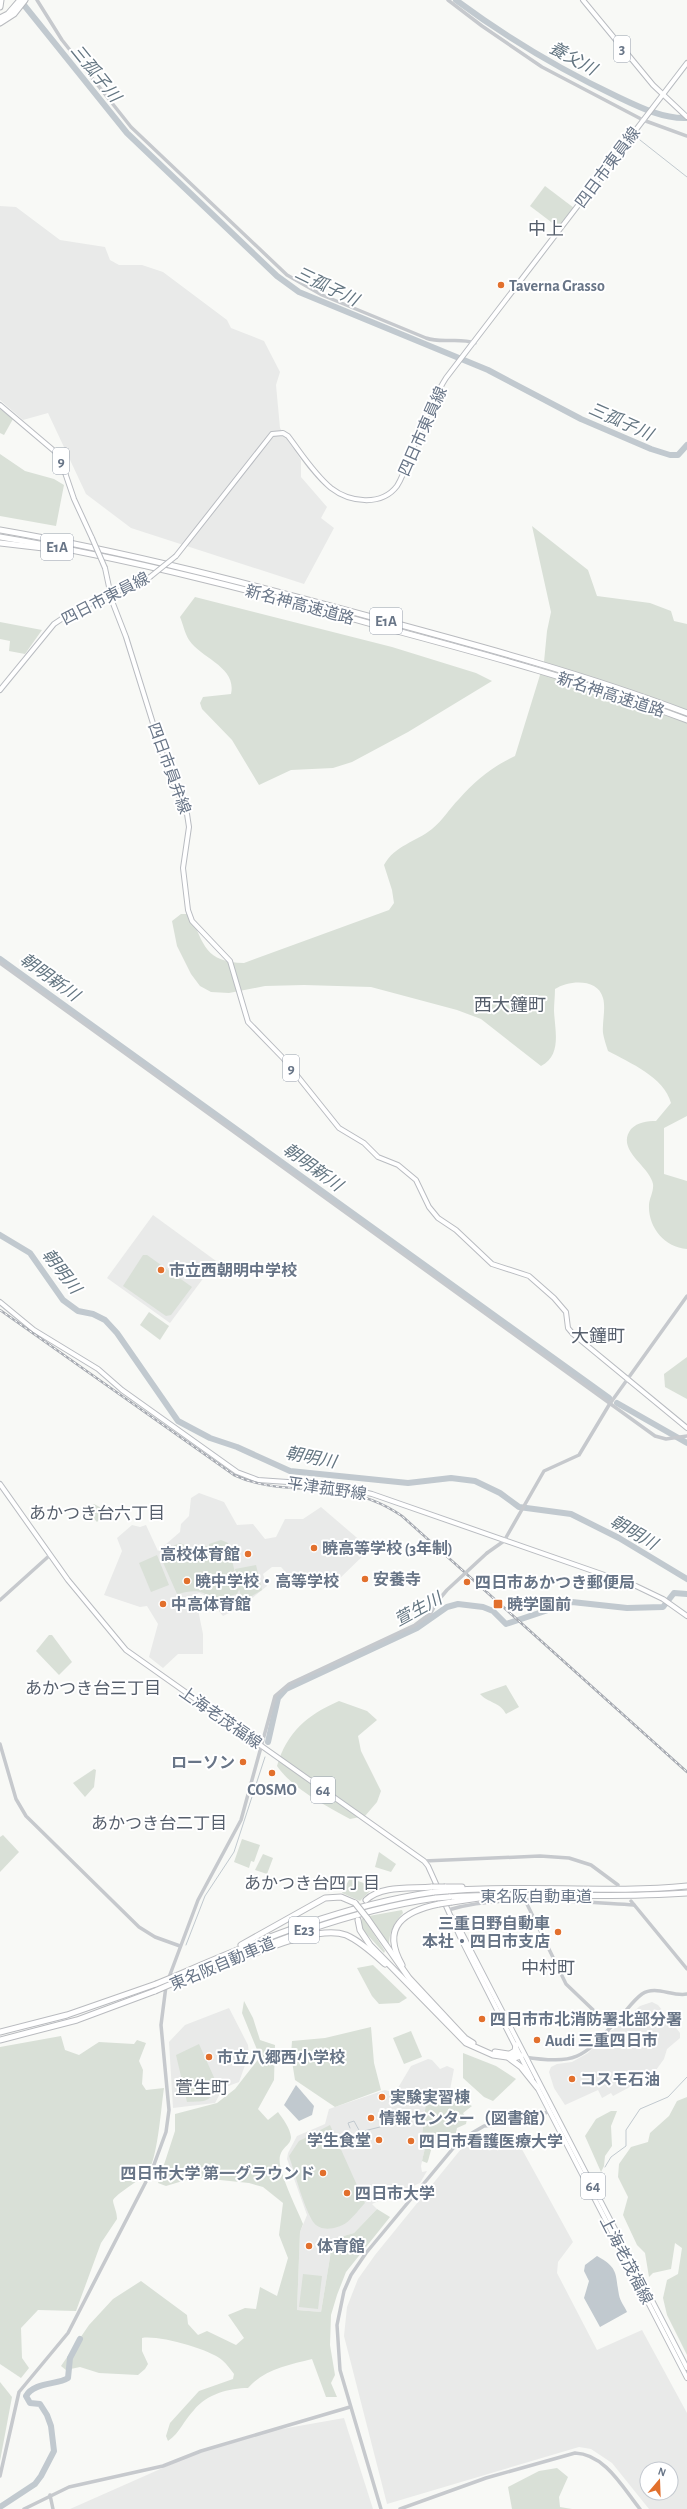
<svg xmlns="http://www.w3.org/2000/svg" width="687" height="2509" font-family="'Alegreya Sans','Noto Sans JP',sans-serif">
	<rect width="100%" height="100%" fill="#f8f9f6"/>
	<g fill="#e9eae9" fill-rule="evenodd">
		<polygon points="0,206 16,207 60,240 105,247 110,260 119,265 142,265 163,272 227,320 231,328 264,341 280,372 276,385 280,428 301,460 301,477 327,507 321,518 334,528 304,584 131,528 86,494 48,413 23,420 0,400"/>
		<polygon points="153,1215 216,1261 170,1323 107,1278"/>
		<polygon points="199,1493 224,1502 237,1525 253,1524 265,1539 276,1537 285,1519 303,1519 321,1507 370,1549 336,1582 332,1588 293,1580 281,1567 272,1567 263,1574 267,1586 241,1607 223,1616 206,1596 199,1593 195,1595 203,1634 203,1654 178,1654 163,1668 149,1657 158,1624 147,1606 140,1607 104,1595 122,1551 117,1538 132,1525 140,1527 146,1525 158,1551 180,1532 181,1524 189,1516 191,1498"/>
		<polygon points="652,2002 658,2005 680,2033 680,2038 667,2049 664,2059 656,2070 651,2074 644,2073 628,2088 613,2096 611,2093 602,2098 598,2090 565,2105 554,2088 549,2072 551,2067 557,2064 572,2062 588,2053 609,2031 613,2030 640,2006"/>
		<polygon points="229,2008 248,2045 249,2054 239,2082 223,2088 215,2103 173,2108 169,2042 185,2025"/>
		<polygon points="428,2059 432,2060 440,2069 447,2066 454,2069 448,2100 426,2102 422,2135 425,2148 421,2166 422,2172 427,2171 420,2183 372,2204 377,2209 354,2233 333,2239 321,2312 297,2310 300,2232 307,2215 287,2159 288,2153 297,2136 325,2124 329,2109 385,2090 395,2093 411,2066"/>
		<path d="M486,2132L513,2133L573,2242L558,2262L557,2273L597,2350L642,2330L687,2413V2509H649L612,2463L591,2449L579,2447L387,2504L344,2336L347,2307L358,2279L375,2255L461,2149ZM647,2469H671V2493H647Z"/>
		<polygon points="344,2418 373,2509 70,2509 201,2451 276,2430"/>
	</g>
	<g fill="#d9e0d7">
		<polygon points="545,186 574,208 559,228 530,206"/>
		<polygon points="0,409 13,419 4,435 0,433"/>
		<polygon points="0,454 25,471 54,479 64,485 56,526 0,516"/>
		<path d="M532,526L588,570L597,596L650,603L671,611L674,621L687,624V1116L664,1128V1174L687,1181V1249C664,1247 648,1227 649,1205C649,1199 654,1191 653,1184C650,1166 615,1150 631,1129C638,1122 647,1121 656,1121L671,1103C664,1077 630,1063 608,1051C606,1045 604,1039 603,1033C602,1022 606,1009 603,998C598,978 569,980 555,989C555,996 554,1004 554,1011C555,1031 562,1055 541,1066L481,1019L457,1010L371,987L304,985L265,986L229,993L211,992L200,986L191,974L177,946L172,921L181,914H190C204,945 205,962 244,963L389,910L394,903L392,890L384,865C395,845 416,842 432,829C443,820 449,809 459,799C475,781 493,766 515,756L544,662L547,631L551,612Z"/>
		<path d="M195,597L392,647L476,673L492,681L408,732L352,762L333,768L291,770L259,785L232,740L202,709L200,703L203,697L231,694C237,667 202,659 189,640C185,634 183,624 180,617Z"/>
		<polygon points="0,622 42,630 25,654 9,651 10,641 0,639"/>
		<polygon points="143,1255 147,1255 192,1287 171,1315 166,1316 123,1286"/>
		<polygon points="149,1312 169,1326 160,1340 140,1325"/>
		<polygon points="687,1357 687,1399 665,1387 664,1374"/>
		<polygon points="94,1504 107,1511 97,1522 86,1510"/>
		<path d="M221,1540L228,1543L239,1590L237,1594L213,1600C201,1588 192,1591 177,1594L161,1558L173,1546L180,1543L191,1548L209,1546V1544Z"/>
		<polygon points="157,1555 169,1585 151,1592 139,1563"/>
		<polygon points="256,1565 262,1590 242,1602 235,1569"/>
		<polygon points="49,1635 52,1635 72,1662 59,1675 36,1651"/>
		<path d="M506,1685L519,1707L506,1714C500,1702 488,1703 480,1694Z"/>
		<path d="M339,1701L367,1711L377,1720L358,1736L361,1751L381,1791L377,1802L365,1816L350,1819C325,1805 294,1790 277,1766C287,1732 307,1715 339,1701Z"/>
		<polygon points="94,1769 96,1770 94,1787 85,1797 73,1783"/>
		<polygon points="3,1835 19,1852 0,1872 0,1837"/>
		<polygon points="242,1839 260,1845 254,1862 251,1861 249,1868 234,1862"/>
		<polygon points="379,1852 396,1864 391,1872 375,1867"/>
		<polygon points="263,1854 273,1858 267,1874 255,1870"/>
		<polygon points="350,1878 374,1887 360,1901 342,1893"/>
		<path d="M402,1910L403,1913C394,1922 389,1932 389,1946L369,1916Z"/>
		<polygon points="363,1917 385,1951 384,1953 363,1930 361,1921"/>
		<polygon points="373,1965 407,1998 399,2003 379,2004 372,1996 357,1968"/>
		<path d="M244,2001L253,2018L260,2040L275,2045L274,2080L258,2109L268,2120L278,2112C283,2119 290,2128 291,2137C291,2148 275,2147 281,2169C286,2188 296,2207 303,2224L300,2232L297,2310L321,2312L333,2239L354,2233L377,2209L390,2217L346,2272L337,2295L331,2315L330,2345L335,2375L331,2383L337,2397H326L312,2359C289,2365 264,2369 248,2388C229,2388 207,2394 194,2410C184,2420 180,2433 168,2441L166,2436L170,2423L199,2391L233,2379L234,2374C230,2369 227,2364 222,2360C209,2349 159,2335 142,2338V2351L148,2364L145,2369L138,2375L99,2373L80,2367L66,2370L61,2366L89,2325L113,2299L141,2281L187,2315L188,2324L198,2335L207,2331L236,2345L244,2338L228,2315L245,2308L256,2309L260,2287L277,2296L288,2258L279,2235L283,2203L263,2187L249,2183L201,2178L186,2180L166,2186L158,2183L175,2131V2114L217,2103L235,2089L260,2057L242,2013Z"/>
		<polygon points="371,2027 374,2063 381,2090 335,2107 295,2080 291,2055 292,2041 325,2038"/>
		<polygon points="411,2031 422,2057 404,2064 393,2038"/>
		<path d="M61,2036L65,2050L79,2055L99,2042L134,2044L137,2040L146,2043L139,2061L143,2070L142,2084L146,2090L164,2088C161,2108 158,2154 149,2170C145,2178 112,2196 113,2201C114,2207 117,2212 117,2219L101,2243L76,2311L38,2310L21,2328L22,2358L29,2368L21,2378L0,2364V2047Z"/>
		<path d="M199,2044L217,2084C211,2103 206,2101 187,2102L176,2055Z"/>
		<polygon points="463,2053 496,2066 516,2079 493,2101 484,2097 463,2078"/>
		<polygon points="687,2097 687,2355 667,2315 663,2298 667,2280 678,2274 682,2248 675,2243 671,2269 653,2273 649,2277 645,2253 637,2245 623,2215 628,2197 618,2177 619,2164 631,2147 648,2142 650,2133 669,2116 677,2101"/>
		<polygon points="460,2100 472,2106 463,2113 467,2119 466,2124 457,2128 455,2137 443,2146 433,2143 428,2161 427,2163 422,2161 425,2148 422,2135 426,2102"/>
		<polygon points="611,2111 617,2111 611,2126 612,2146 605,2156 604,2166 601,2172 585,2136 596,2119"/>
		<path d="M330,2125L365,2203C359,2209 353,2218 346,2223C337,2229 321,2232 314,2223C304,2209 295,2173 289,2156L299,2141Z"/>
		<polygon points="303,2274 322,2276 318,2309 299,2307"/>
		<polygon points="0,2382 12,2397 0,2461"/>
		<polygon points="557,2468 568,2477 559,2497 560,2507 572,2509 512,2509 508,2487 539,2471"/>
	</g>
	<g fill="#c1c9cf">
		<polygon points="296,2085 314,2106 312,2115 299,2121 284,2105"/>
		<path d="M597,2256C619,2268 615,2274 619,2295C620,2301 625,2307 627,2312L600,2327L584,2298L589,2281L584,2271L585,2265Z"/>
	</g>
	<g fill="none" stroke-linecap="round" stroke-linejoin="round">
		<g stroke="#c1c9cf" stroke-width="1">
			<polyline points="640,140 687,177"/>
			<polyline points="186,1945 205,1896 234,1852 265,1757"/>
			<polyline points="350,2128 348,2123 354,2121 360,2132 380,2127"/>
			<polyline points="605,2167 611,2157 626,2146 626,2130 640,2109 668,2097 687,2077"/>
		</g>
		<g stroke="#c1c9cf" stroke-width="6">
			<polyline points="20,0 127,133 277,276 299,292 488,370 581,419 651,449 670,455 678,455 687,445"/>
			<path d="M456,0C507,38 561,70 618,97C639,107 663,119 687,118"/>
			<polyline points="0,959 609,1398"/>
			<polyline points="0,1235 30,1253 63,1300 78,1311 93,1314 105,1320 117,1333 178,1421 210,1438 237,1447 290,1471 408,1483 451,1478 475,1481 500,1493 519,1507 571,1514 619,1538 687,1579"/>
			<polyline points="617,1403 687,1443"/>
			<polyline points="268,1742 278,1698 286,1689 417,1628 447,1607 458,1604 483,1607 493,1611 506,1624 572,1602 627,1608 663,1607 674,1593 687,1594"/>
			<path d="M0,2507L35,2484L41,2476L54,2451L51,2426L47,2415L40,2404L30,2403L26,2396C34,2382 57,2385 68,2378L70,2358L80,2339"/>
		</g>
		<defs>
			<g id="major">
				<polyline points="583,0 653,85 687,117"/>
				<polyline points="0,405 59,455 74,499 92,538"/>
				<path d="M176,556L272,434L283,433L288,436C301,453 314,474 331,488C349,502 381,507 397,486C402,478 406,467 409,458C421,431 430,403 446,378L687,63"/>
				<polyline points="105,568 112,601 126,637 166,765 187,814 189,827 183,868 188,910 192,921 230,961 248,1022 283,1058 339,1128 364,1143 378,1157 398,1165 416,1180 429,1207 438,1218 456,1230 492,1264 529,1276 554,1298 566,1312 568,1328 573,1334 687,1428"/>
				<polyline points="0,690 54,624 72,612 150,577"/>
				<polyline points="0,1302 34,1330 98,1369 122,1390 237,1472 258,1480 332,1485 372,1494 636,1586 663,1599 687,1616"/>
				<polyline points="0,1484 68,1580 126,1650 424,1861 428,1866 460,1937 532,2079"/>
				<polyline points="454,1918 687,2368"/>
				<polyline points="536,2085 687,2378"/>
			</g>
			<g id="highway">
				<polyline points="0,7 1,0"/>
				<polyline points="0,18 8,14 20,0"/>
				<polyline points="0,23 14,14 25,0"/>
				<path d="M0,530C128,552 254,585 379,619C483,647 587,675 687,713"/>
				<path d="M0,537C131,559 259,592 386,628C487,655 589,683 687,720"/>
				<polyline points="0,543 52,549"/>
				<polyline points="445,1887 462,1887"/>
				<path d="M447,1891C527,1884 607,1894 687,1886"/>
				<path d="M449,1897C528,1892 608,1899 687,1893"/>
				<path d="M366,1900C382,1885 411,1889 432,1887"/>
				<polyline points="452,1902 479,1898"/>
				<polyline points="367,1918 409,1978 465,2038 473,2043"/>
				<polyline points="358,1920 360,1930 370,1945 466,2043 493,2055 514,2058 521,2056"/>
				<polyline points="241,1945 325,1898 341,1897 355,1903"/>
				<path d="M250,1955C274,1946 321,1926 346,1935C360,1941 374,1954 385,1964"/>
				<path d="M402,1965C380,1926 405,1911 439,1904"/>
				<path d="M178,1975C261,1939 344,1905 434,1892"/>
				<path d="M178,1981C262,1946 345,1911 436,1898"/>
				<polyline points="0,2032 67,2015 156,1984"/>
				<polyline points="0,2040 77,2020 155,1991"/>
				<polyline points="495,2052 521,2056"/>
				<polyline points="510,2054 515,2051 516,2045"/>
				<polyline points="509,2058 521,2067 537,2087"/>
			</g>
		</defs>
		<use href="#major" stroke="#b9bcc1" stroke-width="6"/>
		<use href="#highway" stroke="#b9bbbf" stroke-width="7"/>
		<g stroke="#c6c9cd" stroke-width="3.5">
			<path d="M37,0L62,40L131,127L287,275L322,295L426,338C442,344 458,337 475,343"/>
			<polyline points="448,0 482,26 542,67 643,120 687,136"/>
			<polyline points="0,963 655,1436 666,1439 687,1436"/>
			<polyline points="487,1553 504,1541 544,1471 579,1455 609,1405 687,1296"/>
			<polyline points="0,1600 50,1555"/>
			<polyline points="0,1744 16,1799 26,1816 139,1927 155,1937 180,1946"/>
			<polyline points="424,1861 540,1856 569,1858 591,1865 618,1885"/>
			<polyline points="631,1901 687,1969"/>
			<polyline points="526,1902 566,1984 611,2027"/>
			<path d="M448,1910C501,1894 579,1902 634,1905"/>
			<polyline points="168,1980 198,1900 241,1820 275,1696 289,1684 415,1625 431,1613 436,1603"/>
			<path d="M524,2057C583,2066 585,2054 623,2014C629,2007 635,1999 642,1994C656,1985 672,1997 687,1994"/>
			<polyline points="0,2476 19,2392 68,2333 152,2170 166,2132 169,2110 161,2025 166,1986"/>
			<polyline points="50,2495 53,2509"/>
			<polyline points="24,2509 69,2487 163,2466 201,2451 350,2407"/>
			<polyline points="381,2509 340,2370 337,2325 344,2291 351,2275 366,2253 460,2140 484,2126 519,2123 550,2111"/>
			<path d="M400,2509L486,2478L575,2453C605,2454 623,2488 640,2509"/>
		</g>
		<use href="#major" stroke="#fff" stroke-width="4"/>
		<use href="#highway" stroke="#fff" stroke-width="5"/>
		<defs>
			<path id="rail" d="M0,1310L234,1475C268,1491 304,1487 340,1492C362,1495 383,1503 402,1516L687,1772"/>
		</defs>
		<use href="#rail" stroke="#a7abb2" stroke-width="2.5"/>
		<use href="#rail" stroke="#fff" stroke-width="1" stroke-dasharray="3" stroke-linecap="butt"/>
		<defs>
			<g id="major-bridge">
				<polyline points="92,538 105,568"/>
				<polyline points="150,577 176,556"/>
			</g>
			<g id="highway-bridge">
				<polyline points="432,1887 445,1887"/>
				<polyline points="434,1892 447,1891"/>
				<polyline points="436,1898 449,1897"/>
				<polyline points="355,1903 367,1918"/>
				<polyline points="439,1904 452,1902"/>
				<polyline points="156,1984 178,1975"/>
				<polyline points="155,1991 178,1981"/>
			</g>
		</defs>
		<use href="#major-bridge" stroke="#b9bcc1" stroke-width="6" stroke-linecap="butt"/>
		<use href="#highway-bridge" stroke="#b9bbbf" stroke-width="7" stroke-linecap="butt"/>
		<polyline stroke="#c6c9cd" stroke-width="3.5" points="436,1603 447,1590 487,1553"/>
		<use href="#major-bridge" stroke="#fff" stroke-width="4"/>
		<use href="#highway-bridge" stroke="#fff" stroke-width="5"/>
	</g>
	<g fill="#e2702d" stroke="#fff" stroke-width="1.5">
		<circle cx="501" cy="285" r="4"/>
		<circle cx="161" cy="1270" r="4"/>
		<circle cx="314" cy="1548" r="4"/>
		<circle cx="248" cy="1554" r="4"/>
		<circle cx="365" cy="1579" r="4"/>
		<circle cx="187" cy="1581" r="4"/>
		<circle cx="467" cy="1582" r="4"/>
		<circle cx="163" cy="1604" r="4"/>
		<rect x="493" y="1599" width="10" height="10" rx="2"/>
		<circle cx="243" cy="1762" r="4"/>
		<circle cx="272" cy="1773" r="4"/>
		<circle cx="558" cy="1932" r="4"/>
		<circle cx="482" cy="2019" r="4"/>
		<circle cx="537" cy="2040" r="4"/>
		<circle cx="209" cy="2057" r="4"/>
		<circle cx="572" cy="2079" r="4"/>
		<circle cx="382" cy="2097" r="4"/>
		<circle cx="371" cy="2118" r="4"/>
		<circle cx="379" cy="2140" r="4"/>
		<circle cx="411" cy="2141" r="4"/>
		<circle cx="323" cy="2173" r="4"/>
		<circle cx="347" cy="2193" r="4"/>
		<circle cx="309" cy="2246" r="4"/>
	</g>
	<g text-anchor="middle" stroke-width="4" stroke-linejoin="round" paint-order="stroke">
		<g fill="#fff" stroke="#959eab" stroke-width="1">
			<rect x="614" y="36" width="16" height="26" rx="3"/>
			<rect x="53" y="448" width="16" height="26" rx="3"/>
			<rect x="41" y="534" width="32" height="26" rx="3"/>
			<rect x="370" y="608" width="32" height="26" rx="3"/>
			<rect x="283" y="1055" width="16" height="26" rx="3"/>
			<rect x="311" y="1777" width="24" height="26" rx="3"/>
			<rect x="289" y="1917" width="30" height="26" rx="3"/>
			<rect x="581" y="2173" width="24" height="26" rx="3"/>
		</g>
		<g font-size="15" font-weight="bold" fill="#687587">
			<text x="622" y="54">3</text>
			<text x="61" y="466">9</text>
			<text x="57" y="552">E1A</text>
			<text x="386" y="626">E1A</text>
			<text x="291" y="1073">9</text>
			<text x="323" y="1795">64</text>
			<text x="304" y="1935">E23</text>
			<text x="593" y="2191">64</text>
		</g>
		<g font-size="16" fill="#687587" stroke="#fff">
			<text transform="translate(607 167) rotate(-53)" y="6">四日市東員線</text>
			<text transform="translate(422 431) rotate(-66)" y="6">四日市東員線</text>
			<text transform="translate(105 598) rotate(-27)" y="6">四日市東員線</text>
			<text transform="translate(300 604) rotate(15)" y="6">新名神高速道路</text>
			<text transform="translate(611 694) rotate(18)" y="6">新名神高速道路</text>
			<text transform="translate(170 768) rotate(70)" y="6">四日市員弁線</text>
			<text transform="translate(327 1488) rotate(8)" y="6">平津菰野線</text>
			<text transform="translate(221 1717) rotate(35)" y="6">上海老茂福線</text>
			<text x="536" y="1902">東名阪自動車道</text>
			<text transform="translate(222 1963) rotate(-23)" y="6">東名阪自動車道</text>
			<text transform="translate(627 2260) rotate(63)" y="6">上海老茂福線</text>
		</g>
		<g font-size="16" font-weight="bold" fill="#687587" stroke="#fff" text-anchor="start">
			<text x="509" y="291">Taverna Grasso</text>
			<text x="169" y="1276">市立西朝明中学校</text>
			<text x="322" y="1554">暁高等学校 (3年制)</text>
			<text x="240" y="1560" text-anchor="end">高校体育館</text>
			<text x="373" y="1585">安養寺</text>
			<text x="195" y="1587">暁中学校・高等学校</text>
			<text x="475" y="1588">四日市あかつき郵便局</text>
			<text x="171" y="1610">中高体育館</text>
			<text x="507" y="1610">暁学園前</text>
			<text x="235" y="1768" text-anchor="end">ローソン</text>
			<text x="272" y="1795" text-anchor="middle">COSMO</text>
			<text x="550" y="1929" text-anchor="end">三重日野自動車<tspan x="550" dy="18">本社・四日市支店</tspan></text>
			<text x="490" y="2025">四日市市北消防署北部分署</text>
			<text x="545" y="2046">Audi 三重四日市</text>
			<text x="217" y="2063">市立八郷西小学校</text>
			<text x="580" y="2085">コスモ石油</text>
			<text x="390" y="2103">実験実習棟</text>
			<text x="379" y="2124">情報センター（図書館）</text>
			<text x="371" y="2146" text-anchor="end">学生食堂</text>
			<text x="419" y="2147">四日市看護医療大学</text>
			<text x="315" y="2179" text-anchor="end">四日市大学 第一グラウンド</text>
			<text x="355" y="2199">四日市大学</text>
			<text x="317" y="2252">体育館</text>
		</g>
		<g font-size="17" font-style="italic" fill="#647682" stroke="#fff">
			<text transform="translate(573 58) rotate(29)" y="6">養父川</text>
			<text transform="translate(96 73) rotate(51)" y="6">三孤子川</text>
			<text transform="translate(327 286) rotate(26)" y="6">三孤子川</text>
			<text transform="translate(621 421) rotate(24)" y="6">三孤子川</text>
			<text transform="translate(50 977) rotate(36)" y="6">朝明新川</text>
			<text transform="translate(313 1167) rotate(36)" y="6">朝明新川</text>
			<text transform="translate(62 1271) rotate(52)" y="6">朝明川</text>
			<text transform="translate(311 1457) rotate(11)" y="6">朝明川</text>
			<text transform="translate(634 1532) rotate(30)" y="6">朝明川</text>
			<text transform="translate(418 1609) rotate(-29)" y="6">萱生川</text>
		</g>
		<g font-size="17" fill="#565f6c" stroke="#fff">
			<text x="97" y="1519">あかつき台六丁目</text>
			<text x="93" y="1694">あかつき台三丁目</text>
			<text x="159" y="1829">あかつき台二丁目</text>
			<text x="312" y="1889">あかつき台四丁目</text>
		</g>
		<g font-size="18" fill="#565f6c" stroke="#fff">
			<text x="546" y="235">中上</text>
			<text x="510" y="1011">西大鐘町</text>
			<text x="598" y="1342">大鐘町</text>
			<text x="548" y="1974">中村町</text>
			<text x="202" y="2094">萱生町</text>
		</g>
	</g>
	<g transform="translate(659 2481) rotate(19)"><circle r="19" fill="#ffffff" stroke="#c3c8cf"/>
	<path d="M0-3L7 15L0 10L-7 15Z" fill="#e2702d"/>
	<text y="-6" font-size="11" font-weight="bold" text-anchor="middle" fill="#687587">N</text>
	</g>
</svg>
